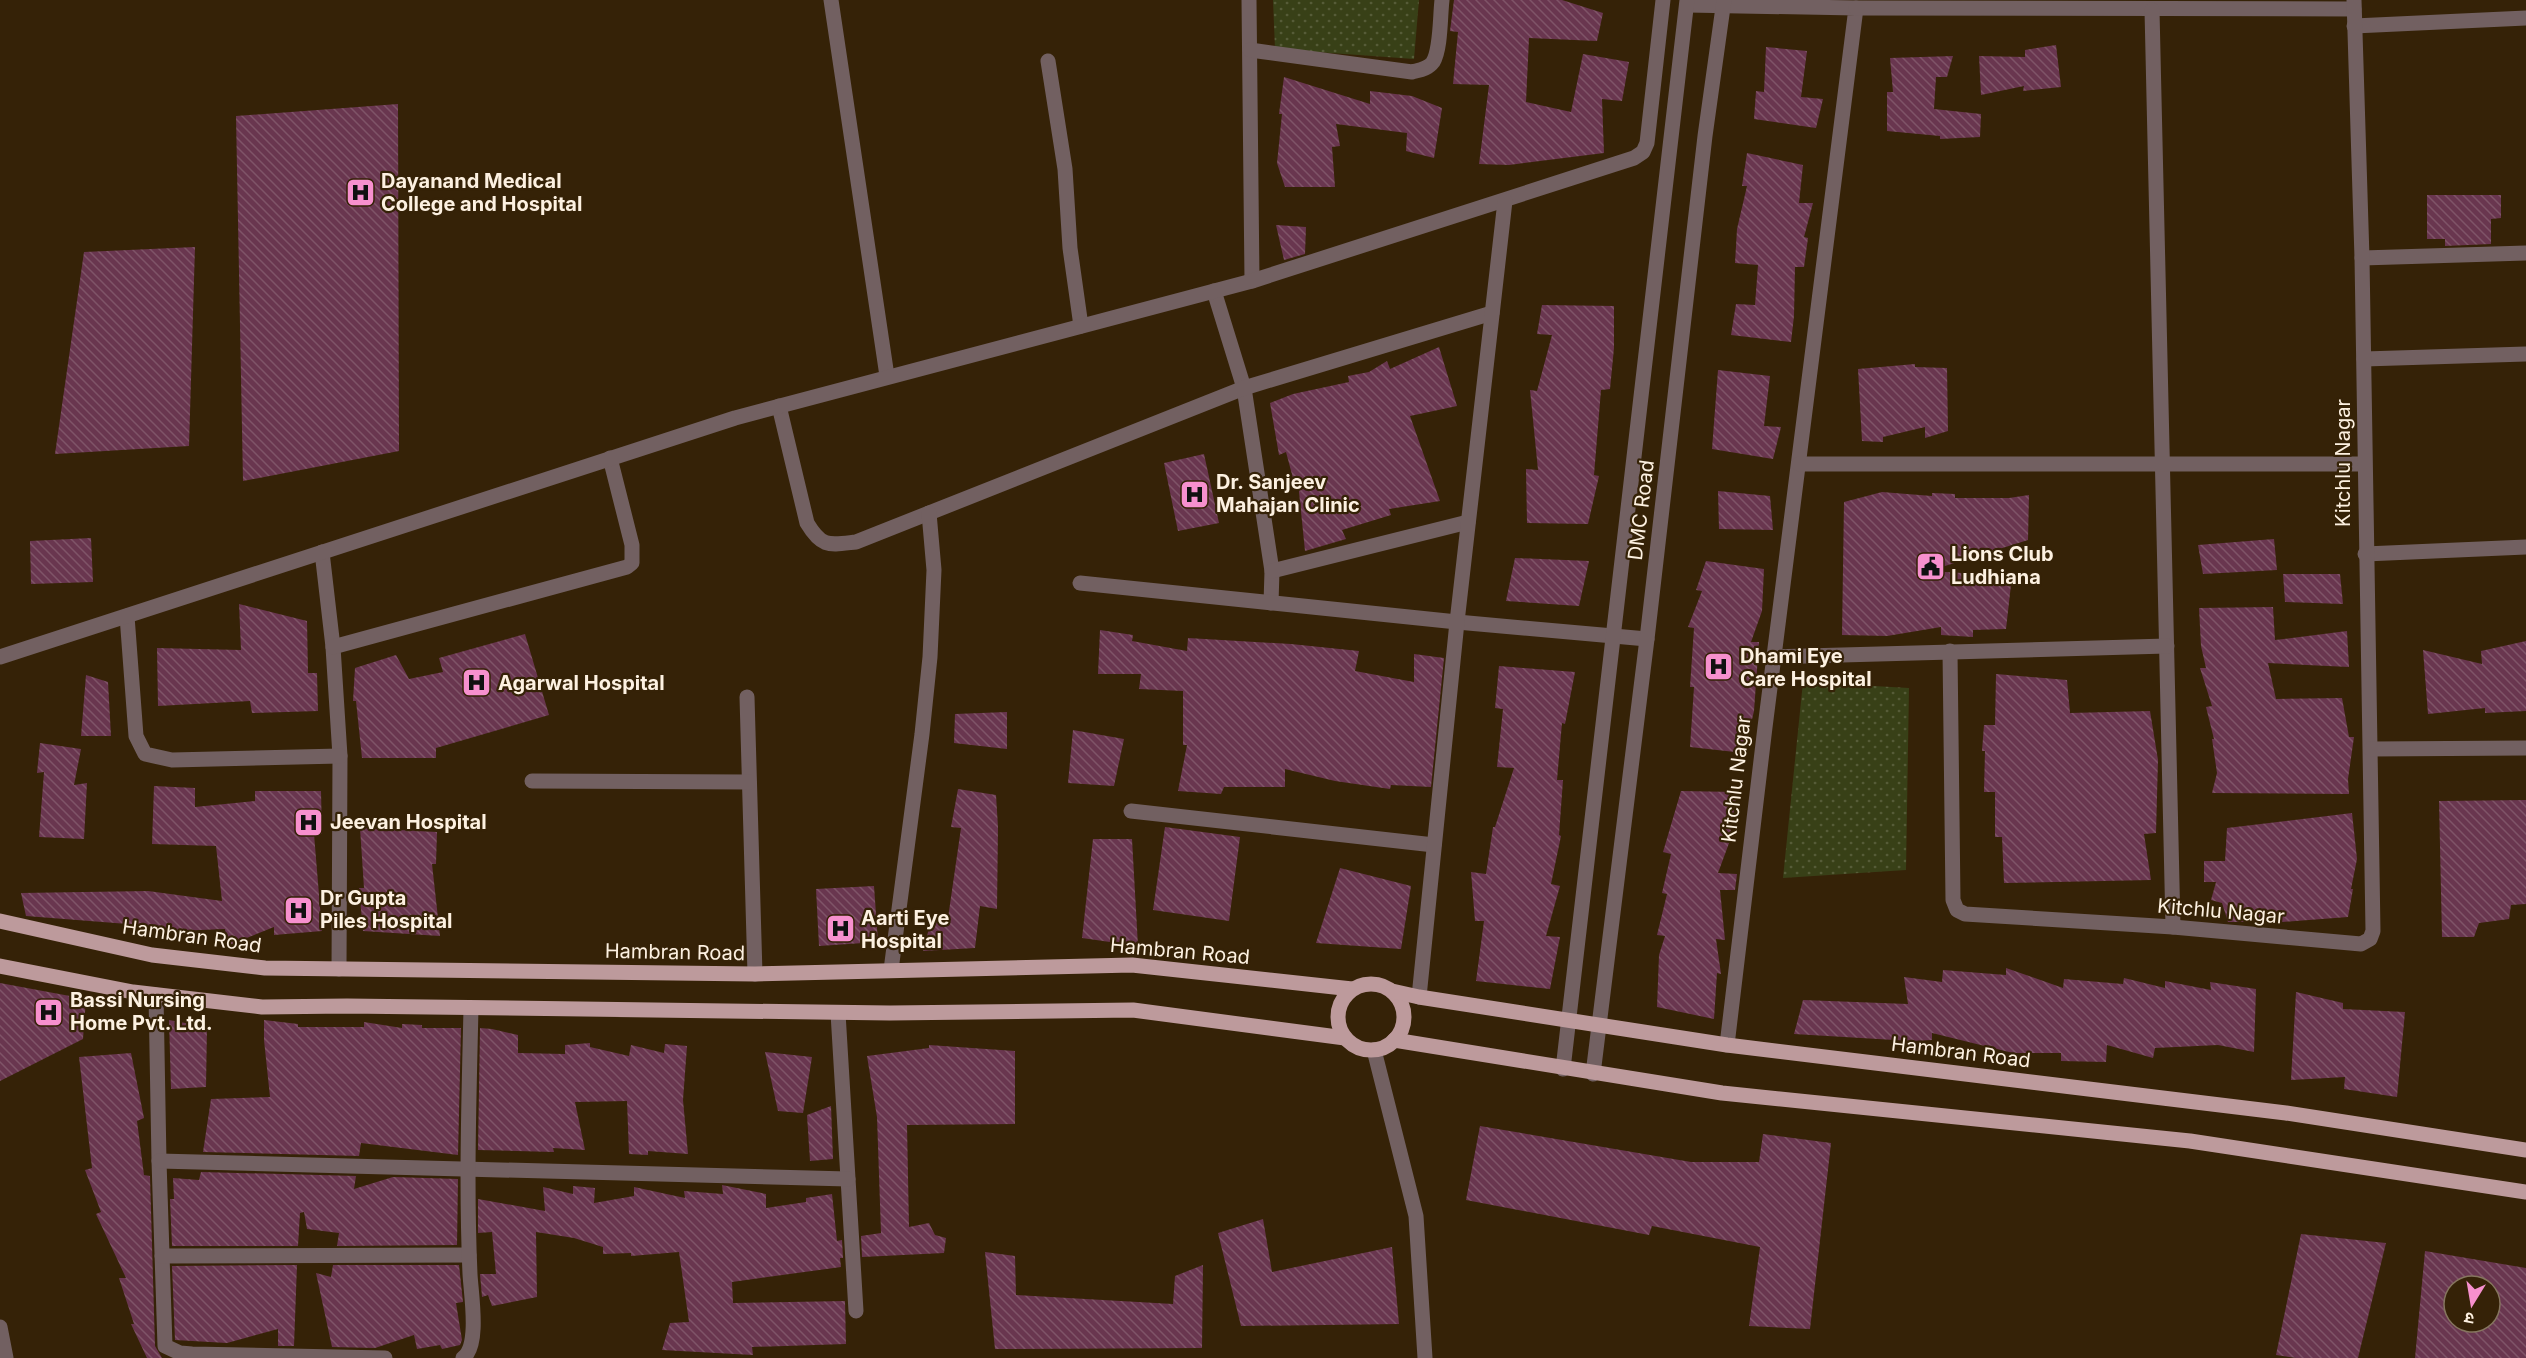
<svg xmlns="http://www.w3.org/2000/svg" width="2526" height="1358" font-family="Inter,'Noto Sans Devanagari',sans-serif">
	<defs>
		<pattern id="park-dots" width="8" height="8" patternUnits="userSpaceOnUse" patternTransform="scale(1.5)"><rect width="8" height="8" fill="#384017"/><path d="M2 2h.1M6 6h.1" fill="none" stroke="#565c38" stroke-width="1.8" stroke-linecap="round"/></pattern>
		<pattern id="building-back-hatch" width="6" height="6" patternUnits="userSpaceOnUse" patternTransform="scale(1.5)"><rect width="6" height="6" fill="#69364f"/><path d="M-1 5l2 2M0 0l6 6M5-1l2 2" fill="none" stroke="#7f5468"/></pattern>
	</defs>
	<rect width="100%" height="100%" fill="#352207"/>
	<g fill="url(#park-dots)">
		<polygon points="1273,0 1419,0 1414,59 1275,49"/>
		<polygon points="1803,682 1909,688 1906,870 1783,878"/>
	</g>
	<g fill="url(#building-back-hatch)" fill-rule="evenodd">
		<polygon points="1454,0 1562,0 1603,13 1597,41 1529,38 1526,102 1571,112 1583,54 1629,62 1622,101 1602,99 1604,153 1509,165 1479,164 1489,85 1453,84 1458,32 1450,31"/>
		<polygon points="2056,45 2061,87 2023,91 2024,86 1981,95 1979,56 2025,57 2025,50"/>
		<polygon points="1766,47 1807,51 1801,97 1823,99 1816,128 1754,119 1756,91 1764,92"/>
		<polygon points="1953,56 1947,77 1936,77 1934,109 1981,114 1980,137 1940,139 1940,136 1887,131 1887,92 1893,92 1890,58"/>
		<polygon points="1284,77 1370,104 1370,91 1412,96 1442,108 1434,158 1406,151 1407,133 1336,124 1340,146 1332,147 1335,187 1285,187 1277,163 1282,114 1279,114"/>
		<polygon points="398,104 399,451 243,481 236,116"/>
		<polygon points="1747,153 1803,165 1799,203 1813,203 1804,237 1808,238 1804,267 1795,267 1794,316 1791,342 1731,335 1736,304 1755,305 1758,265 1735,263 1737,229 1747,186 1742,186"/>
		<polygon points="2427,195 2501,195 2501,218 2491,219 2491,244 2445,246 2445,239 2427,239"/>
		<polygon points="1276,225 1306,227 1305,254 1284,260"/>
		<polygon points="195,247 189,446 55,454 84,252"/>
		<polygon points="1542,305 1614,306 1614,348 1610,389 1601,390 1594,475 1599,476 1588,524 1527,523 1526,469 1538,470 1530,390 1537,391 1552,335 1537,334"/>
		<polygon points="1439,347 1457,406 1410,416 1440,501 1389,509 1391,515 1342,530 1346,539 1305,551 1298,482 1294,482 1286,452 1279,455 1270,403 1293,394 1349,382 1348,376 1369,372 1387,361 1390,369"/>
		<polygon points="1915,364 1915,367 1947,368 1948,431 1925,438 1925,427 1883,437 1883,442 1862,441 1858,369"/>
		<polygon points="1718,370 1770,376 1764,426 1781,427 1773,459 1712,449"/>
		<polygon points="1204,454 1219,523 1178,531 1164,463"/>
		<polygon points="1718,491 1770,496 1773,530 1719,529"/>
		<polygon points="1882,492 1932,496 1932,493 1955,494 1955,498 2009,498 2029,495 2028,540 1929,571 2012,576 2006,629 1973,630 1973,637 1941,635 1941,627 1887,636 1842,635 1844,502"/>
		<polygon points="91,538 93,582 31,584 30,541"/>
		<polygon points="2274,539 2277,570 2203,574 2198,545"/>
		<polygon points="1515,558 1589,561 1579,606 1506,601"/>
		<polygon points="1706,561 1764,569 1762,611 1751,642 1759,642 1754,711 1744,753 1690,747 1694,687 1690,687 1694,628 1688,627 1702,591 1696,590"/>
		<polygon points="2283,574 2340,574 2343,604 2285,602"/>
		<polygon points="239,604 307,621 308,673 317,673 318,711 252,713 250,701 158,706 157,648 241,650"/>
		<polygon points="2273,607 2275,640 2347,631 2349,667 2268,663 2276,699 2342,698 2349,737 2354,737 2348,779 2349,794 2212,793 2217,773 2212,739 2214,739 2206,707 2212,706 2200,668 2206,668 2201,646 2199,608"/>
		<polygon points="1100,630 1133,635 1132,641 1187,651 1188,638 1291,644 1359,651 1355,671 1414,682 1414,654 1444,658 1431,787 1391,785 1390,789 1335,781 1285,769 1285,787 1224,787 1221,794 1178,791 1187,745 1183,745 1183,691 1139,689 1141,674 1098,674"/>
		<polygon points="525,634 549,715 436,748 436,758 362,758 356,701 353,701 355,668 396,655 409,679 443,672 439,658"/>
		<polygon points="2526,641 2526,711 2485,713 2485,708 2428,714 2423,650 2482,664 2481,651"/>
		<polygon points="1499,666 1575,672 1565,724 1562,723 1557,780 1563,780 1559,835 1561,836 1551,884 1560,886 1546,936 1560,937 1550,989 1476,981 1484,921 1475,921 1471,872 1486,874 1493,827 1495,827 1514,768 1497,767 1503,709 1495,708"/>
		<polygon points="1996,674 2067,680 2070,713 2150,711 2158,760 2156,833 2144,834 2151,880 2004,883 2002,837 1995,837 1995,792 1984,792 1985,751 1982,751 1984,725 1995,725"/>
		<polygon points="86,675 108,682 111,736 81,736"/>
		<polygon points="1007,712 1007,749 954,743 955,714"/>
		<polygon points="1073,730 1124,739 1114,786 1068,783"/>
		<polygon points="40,743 81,749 74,785 87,783 84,839 39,837 44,772 37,773"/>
		<polygon points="154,786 195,788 195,807 255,801 255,791 321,791 322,834 314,834 322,931 274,935 274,927 227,946 225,929 152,932 153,926 26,916 21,893 148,891 222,901 216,846 152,844"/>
		<polygon points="958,789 996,795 998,827 997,909 980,906 975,948 923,951 932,917 948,918 961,828 951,827"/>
		<polygon points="1681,791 1737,792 1730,835 1732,835 1718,873 1737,874 1735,890 1720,890 1725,940 1716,939 1721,974 1717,973 1714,1019 1657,1007 1659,955 1665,936 1657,935 1667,894 1662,893 1671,854 1663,852"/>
		<polygon points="2526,800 2526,904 2511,905 2509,919 2479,923 2474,937 2442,937 2439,801"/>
		<polygon points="2352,813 2357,859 2351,889 2353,889 2348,917 2282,922 2228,922 2222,903 2211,900 2216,882 2204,882 2204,861 2225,861 2227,828"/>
		<polygon points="1165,827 1240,837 1229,921 1153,910"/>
		<polygon points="360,828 437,832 436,864 432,864 440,936 363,931 359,888 364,888"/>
		<polygon points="1093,839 1132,839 1138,946 1082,938"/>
		<polygon points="1340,868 1411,886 1401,949 1316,943"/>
		<polygon points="874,886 878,942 819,946 816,889"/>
		<polygon points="2006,968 2063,988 2064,979 2123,984 2124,978 2165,988 2165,981 2211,990 2210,982 2256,989 2254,1052 2218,1045 2155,1048 2153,1058 2107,1045 2106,1062 2061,1061 2061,1053 2013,1053 1932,1033 1932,1040 1911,1041 1794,1034 1803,1000 1908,1004 1904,977 1942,982 1943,970 2006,975"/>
		<polygon points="0,983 86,999 83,1039 0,1081"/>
		<polygon points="2296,992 2343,1003 2343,1009 2405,1012 2397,1097 2344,1089 2345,1077 2291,1080"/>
		<polygon points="169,1020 207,1027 206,1087 171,1089"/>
		<polygon points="264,1020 298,1024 298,1027 364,1027 364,1022 402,1028 402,1024 422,1025 422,1028 461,1028 458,1155 361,1143 359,1156 203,1152 211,1099 270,1097 264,1040"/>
		<polygon points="480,1028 492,1029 518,1035 518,1053 565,1054 565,1045 590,1043 590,1047 629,1056 631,1045 664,1053 665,1044 687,1046 683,1100 688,1154 648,1151 648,1155 629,1154 627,1101 575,1102 585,1150 553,1148 554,1152 478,1150"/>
		<polygon points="929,1045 1015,1051 1015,1124 907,1125 909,1227 929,1223 935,1235 946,1238 944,1253 862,1257 861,1236 881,1233 877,1117 867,1056 929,1048"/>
		<polygon points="765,1052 812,1057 803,1113 778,1111"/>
		<polygon points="131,1053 144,1118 137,1121 144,1175 150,1176 155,1346 162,1358 147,1358 131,1324 134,1324 119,1278 126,1278 96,1214 101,1212 85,1170 92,1168 79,1057"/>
		<polygon points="831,1106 833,1159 810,1161 807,1115"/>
		<polygon points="1480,1126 1691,1162 1759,1162 1763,1134 1831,1143 1810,1329 1749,1326 1760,1247 1652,1226 1649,1235 1466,1200"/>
		<polygon points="201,1172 356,1176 354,1189 393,1177 458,1179 457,1245 337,1246 339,1233 307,1229 304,1212 300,1213 298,1246 172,1246 170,1199 174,1199 173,1178 199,1180"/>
		<polygon points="722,1185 766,1194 766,1208 806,1202 806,1198 832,1194 837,1241 842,1240 843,1258 840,1258 841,1267 732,1282 733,1303 845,1301 846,1344 752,1347 753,1355 662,1350 670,1323 689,1322 679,1252 631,1256 631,1253 603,1254 603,1247 574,1238 536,1232 537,1297 492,1306 488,1295 482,1297 480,1274 496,1274 492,1232 478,1233 478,1199 545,1211 543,1187 573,1194 573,1186 595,1188 594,1203 634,1196 634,1187 685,1198 684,1191 723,1194"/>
		<polygon points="1263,1219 1272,1272 1392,1247 1399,1324 1241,1326 1218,1233"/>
		<polygon points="2301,1234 2386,1243 2358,1358 2296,1358 2276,1355"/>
		<path d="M2425,1251L2526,1268V1358H2415ZM2454,1286H2490V1322H2454Z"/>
		<polygon points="985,1252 1015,1256 1016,1295 1173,1304 1175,1276 1203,1265 1202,1348 995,1349"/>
		<polygon points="297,1265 294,1346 278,1346 278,1329 227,1343 175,1340 172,1266"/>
		<polygon points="333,1265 459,1265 463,1302 456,1303 462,1340 460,1345 442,1349 440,1345 417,1349 414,1335 375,1348 332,1347 316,1273 331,1277"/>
	</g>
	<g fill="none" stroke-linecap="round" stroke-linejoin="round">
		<g stroke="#726061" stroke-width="15">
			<polyline points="831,0 887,376"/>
			<polyline points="1249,0 1252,281"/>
			<path d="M1687,5L1856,8C1812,354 1767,699 1727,1045"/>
			<polyline points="1856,8 2354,9"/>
			<polyline points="2152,10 2173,927"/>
			<polyline points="2354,26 2526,18"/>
			<path d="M1250,50L1412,72C1419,70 1428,69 1433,62C1441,49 1440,16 1442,0"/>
			<polyline points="1048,61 1065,169 1070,248 1081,326"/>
			<polyline points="2362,258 2526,253"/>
			<polyline points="1214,291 1244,388 1272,571 1271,603"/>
			<polyline points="2364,359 2526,354"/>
			<path d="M779,406L807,523C822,548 829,545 856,542L1244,388L1492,313"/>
			<polyline points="1799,464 2364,464"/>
			<polyline points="322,552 333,647 340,756 339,969"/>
			<polyline points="2365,554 2526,547"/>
			<polyline points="1272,571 1468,522"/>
			<polyline points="1080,583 1457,622 1647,639"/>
			<polyline points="127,616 136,736 145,754 172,760 340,756"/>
			<polyline points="333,647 627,567 632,563 632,545 610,458"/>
			<polyline points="1950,651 1953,900 1957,910 1965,914 2173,927 2361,944 2370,939 2373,931 2362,258 2354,0"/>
			<polyline points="0,657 735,418 1252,281 1634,158 1643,152 1647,143 1663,0"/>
			<polyline points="1772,657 2167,646"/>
			<polyline points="747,697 755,974"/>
			<polyline points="2371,749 2526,748"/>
			<polyline points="532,781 749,782"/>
			<polyline points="1131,811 1434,845"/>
			<polyline points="891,970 922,734 930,657 934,570 929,513"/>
			<polyline points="156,995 159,1161 165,1346 180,1353 192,1354 385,1358"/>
			<polyline points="1419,997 1457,622 1505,201"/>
			<polyline points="838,1013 856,1311"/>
			<polyline points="1374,1050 1416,1216 1425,1358"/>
			<polyline points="1563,1069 1687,0"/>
			<polyline points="1593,1074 1647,639 1705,136 1724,0"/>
			<polyline points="159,1161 848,1179"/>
			<polyline points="162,1256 469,1255"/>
			<polyline points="0,1327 6,1358"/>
			<path d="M463,1358C480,1346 471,1294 470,1274C466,1185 469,1097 471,1008"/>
		</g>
		<g stroke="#bd9a9c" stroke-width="15">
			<polyline points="0,921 152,955 265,968 755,974 1132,965 1352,989"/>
			<polyline points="0,966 133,992 262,1007 347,1006 890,1013 1133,1010 1345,1038"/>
			<circle cx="1371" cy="1017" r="33"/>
			<polyline points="1392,991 1419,997 1727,1045 2286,1113 2526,1150"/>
			<polyline points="1394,1040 1722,1093 2190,1141 2526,1192"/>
		</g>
	</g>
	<defs>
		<symbol id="hospital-square" viewBox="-11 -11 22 22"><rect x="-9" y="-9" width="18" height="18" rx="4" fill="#f790ce" stroke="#352207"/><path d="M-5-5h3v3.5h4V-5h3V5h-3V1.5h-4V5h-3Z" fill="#111"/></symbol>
		<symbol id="civic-square" viewBox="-11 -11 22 22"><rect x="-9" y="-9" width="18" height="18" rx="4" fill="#f790ce" stroke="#352207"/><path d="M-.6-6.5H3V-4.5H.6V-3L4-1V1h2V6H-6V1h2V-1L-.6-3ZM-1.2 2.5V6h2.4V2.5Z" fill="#111"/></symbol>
	</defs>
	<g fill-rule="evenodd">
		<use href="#hospital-square" x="344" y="176" width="33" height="33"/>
		<use href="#hospital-square" x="1178" y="478" width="33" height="33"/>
		<use href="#civic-square" x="1914" y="550" width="33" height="33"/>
		<use href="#hospital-square" x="1702" y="650" width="33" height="33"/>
		<use href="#hospital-square" x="460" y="666" width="33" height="33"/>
		<use href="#hospital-square" x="292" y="806" width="33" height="33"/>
		<use href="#hospital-square" x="282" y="894" width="33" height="33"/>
		<use href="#hospital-square" x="824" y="912" width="33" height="33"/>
		<use href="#hospital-square" x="32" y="996" width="33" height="33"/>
	</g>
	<g text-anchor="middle" stroke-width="4.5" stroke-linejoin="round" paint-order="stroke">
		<g font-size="20" font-weight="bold" fill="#fdf1e1" stroke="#352207" text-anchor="start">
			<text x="381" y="188">Dayanand Medical<tspan x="381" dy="23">College and Hospital</tspan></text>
			<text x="1216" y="489">Dr. Sanjeev<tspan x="1216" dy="23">Mahajan Clinic</tspan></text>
			<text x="1951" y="561">Lions Club<tspan x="1951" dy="23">Ludhiana</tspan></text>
			<text x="1740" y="663">Dhami Eye<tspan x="1740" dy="23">Care Hospital</tspan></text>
			<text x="498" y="690">Agarwal Hospital</text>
			<text x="330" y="829">Jeevan Hospital</text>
			<text x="320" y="905">Dr Gupta<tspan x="320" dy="23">Piles Hospital</tspan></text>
			<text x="861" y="925">Aarti Eye<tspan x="861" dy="23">Hospital</tspan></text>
			<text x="70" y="1007">Bassi Nursing<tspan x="70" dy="23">Home Pvt. Ltd.</tspan></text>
		</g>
		<g font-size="20" fill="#fdf1e1" stroke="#352207">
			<text transform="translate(2343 463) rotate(-90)" y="7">Kitchlu Nagar</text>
			<text transform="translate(1641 510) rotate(-83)" y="7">DMC Road</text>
			<text transform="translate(1736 779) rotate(-83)" y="7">Kitchlu Nagar</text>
			<text transform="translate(2221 911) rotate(5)" y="7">Kitchlu Nagar</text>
			<text transform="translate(192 936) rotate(8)" y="7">Hambran Road</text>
			<text transform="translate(1180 951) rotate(5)" y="7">Hambran Road</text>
			<text transform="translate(675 952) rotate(1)" y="7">Hambran Road</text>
			<text transform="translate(1961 1052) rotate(7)" y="7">Hambran Road</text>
		</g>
	</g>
	<g transform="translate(2472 1304) rotate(191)"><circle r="28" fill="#352207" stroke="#85755e" stroke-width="1.5"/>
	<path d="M0-4.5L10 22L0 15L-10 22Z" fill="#f790ce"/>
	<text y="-9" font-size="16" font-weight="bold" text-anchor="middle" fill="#fdf1e1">उ</text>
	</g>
</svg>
